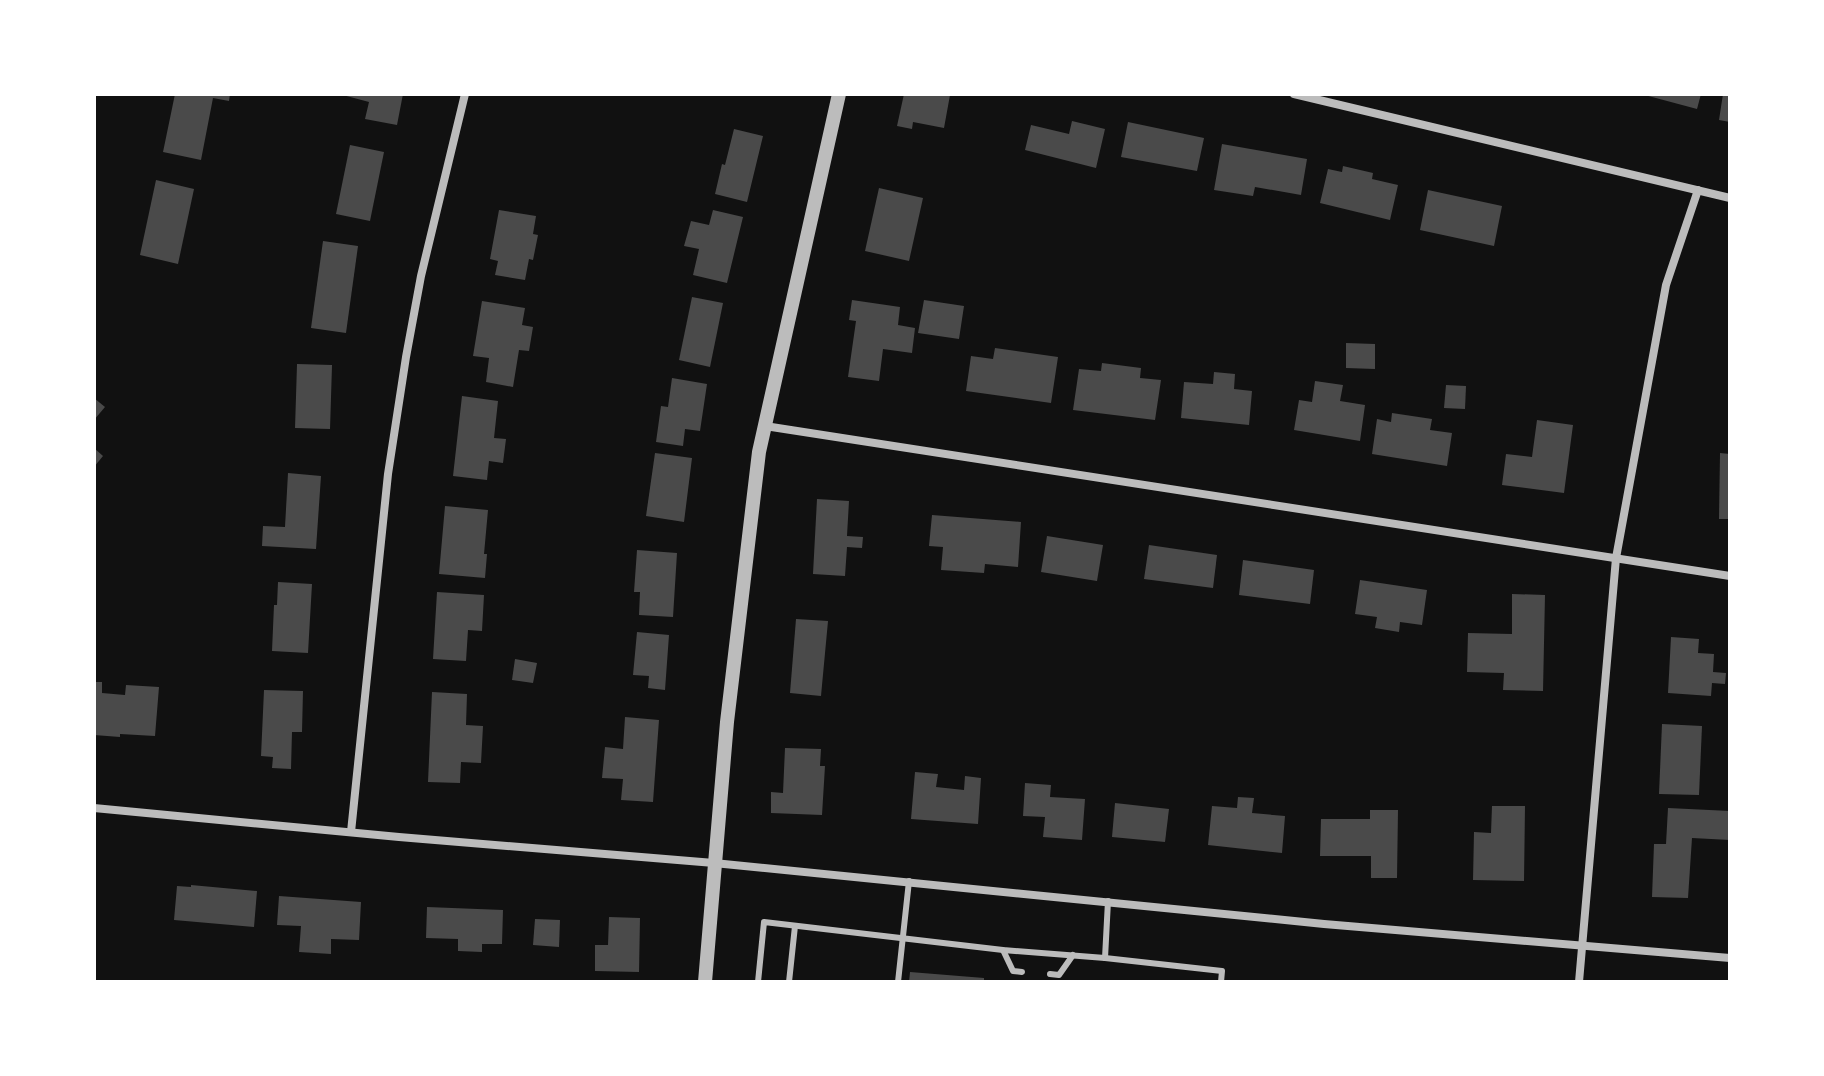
<svg xmlns="http://www.w3.org/2000/svg" width="1824" height="1076" font-family="'Space Grotesk',sans-serif">
	<rect width="100%" height="100%" fill="#111"/>
	<g fill="#4a4a4a">
		<polygon points="175,94 230,94 229,101 213,98 201,160 163,152"/>
		<polygon points="339,94 403,94 397,125 365,119 369,102"/>
		<polygon points="904,94 950,95 944,128 913,122 912,129 897,126"/>
		<polygon points="1641,94 1701,94 1697,109"/>
		<polygon points="1723,94 1730,94 1730,122 1719,120"/>
		<polygon points="1072,121 1105,129 1096,168 1025,150 1031,125 1069,134"/>
		<polygon points="1128,122 1204,138 1197,171 1121,157"/>
		<polygon points="734,129 763,136 747,202 715,194 722,164 725,165"/>
		<polygon points="1222,144 1307,159 1301,195 1255,187 1253,196 1214,190"/>
		<polygon points="350,145 384,152 370,221 336,214"/>
		<polygon points="1343,166 1373,173 1372,179 1398,185 1390,220 1320,203 1328,169 1342,172"/>
		<polygon points="156,180 194,189 178,264 140,255"/>
		<polygon points="879,188 923,198 909,261 865,251"/>
		<polygon points="1428,190 1502,206 1494,246 1420,230"/>
		<polygon points="499,210 536,216 533,234 538,235 533,260 529,259 525,280 495,275 498,261 490,259"/>
		<polygon points="713,210 743,217 727,283 693,275 699,249 684,246 691,221 709,225"/>
		<polygon points="323,241 358,246 346,333 311,328"/>
		<polygon points="692,297 723,303 710,367 679,360"/>
		<polygon points="852,300 900,307 898,325 915,328 912,353 883,349 879,381 848,377 856,321 849,320"/>
		<polygon points="924,300 964,306 959,339 918,333"/>
		<polygon points="482,301 525,308 522,325 533,327 529,351 519,350 513,387 486,382 489,358 473,356"/>
		<polygon points="1346,343 1375,344 1375,369 1346,368"/>
		<polygon points="995,348 1058,357 1051,403 966,391 971,356 993,359"/>
		<polygon points="1102,363 1141,368 1140,378 1161,380 1155,420 1073,410 1079,369 1101,371"/>
		<polygon points="297,364 332,365 330,429 295,428"/>
		<polygon points="1214,372 1235,374 1234,389 1252,391 1249,425 1181,418 1184,382 1213,384"/>
		<polygon points="672,378 707,384 700,431 685,429 683,446 656,442 661,406 668,407"/>
		<polygon points="1315,381 1343,385 1340,401 1365,405 1360,441 1294,430 1299,400 1312,402"/>
		<polygon points="1446,385 1466,386 1465,409 1444,408"/>
		<polygon points="462,396 498,401 494,438 506,439 503,463 489,461 487,480 453,476"/>
		<polygon points="94,398 105,407 94,420"/>
		<polygon points="1392,413 1432,419 1430,430 1452,433 1447,466 1372,454 1377,419 1391,422"/>
		<polygon points="1537,420 1573,425 1564,493 1502,485 1506,454 1532,457"/>
		<polygon points="94,448 103,456 94,467"/>
		<polygon points="655,453 692,458 684,522 646,516"/>
		<polygon points="1720,453 1730,454 1730,519 1719,519"/>
		<polygon points="288,473 321,476 316,549 262,546 263,526 285,527"/>
		<polygon points="817,499 849,501 847,536 863,537 862,548 847,547 845,576 813,574"/>
		<polygon points="445,506 488,510 484,554 487,554 485,578 439,574"/>
		<polygon points="932,515 1021,522 1018,567 985,564 984,573 941,570 943,547 929,546"/>
		<polygon points="1047,536 1103,545 1097,581 1041,572"/>
		<polygon points="1149,545 1217,555 1213,588 1144,579"/>
		<polygon points="637,550 677,553 673,617 639,615 640,592 634,592"/>
		<polygon points="1243,560 1314,570 1310,604 1239,595"/>
		<polygon points="1360,580 1427,590 1422,625 1400,622 1399,632 1375,628 1377,617 1355,614"/>
		<polygon points="278,582 312,584 308,653 272,651 274,605 277,605"/>
		<polygon points="437,592 484,595 482,631 468,630 466,661 433,659"/>
		<polygon points="1512,594 1545,595 1543,691 1503,690 1504,673 1467,672 1468,633 1512,634"/>
		<polygon points="796,619 828,621 821,696 790,693"/>
		<polygon points="637,632 669,635 665,690 648,688 649,676 633,675"/>
		<polygon points="1671,637 1699,639 1698,653 1714,654 1713,672 1726,673 1725,684 1712,683 1711,696 1668,693"/>
		<polygon points="515,659 537,663 533,683 512,680"/>
		<polygon points="94,682 102,682 102,693 125,695 126,685 159,687 155,736 120,734 120,737 94,735"/>
		<polygon points="264,690 303,691 302,732 292,732 291,769 272,768 273,757 261,756"/>
		<polygon points="432,692 467,694 466,725 483,726 481,763 461,762 460,783 428,782"/>
		<polygon points="625,717 659,720 653,802 621,800 623,779 602,778 605,747 623,749"/>
		<polygon points="1662,724 1702,726 1699,795 1659,794"/>
		<polygon points="785,748 821,749 820,766 825,766 822,815 771,813 771,792 783,793"/>
		<polygon points="915,772 938,774 936,787 964,790 965,776 981,778 978,824 911,819"/>
		<polygon points="1025,783 1051,785 1050,797 1085,799 1082,840 1043,837 1045,817 1023,816"/>
		<polygon points="1238,797 1254,798 1252,813 1285,816 1282,853 1208,845 1212,806 1237,808"/>
		<polygon points="1115,803 1169,809 1165,842 1112,837"/>
		<polygon points="1492,806 1525,806 1524,881 1473,880 1474,832 1491,833"/>
		<polygon points="1668,808 1730,811 1730,840 1692,838 1688,898 1652,897 1654,844 1666,844"/>
		<polygon points="1370,810 1398,810 1397,878 1371,878 1371,856 1320,856 1321,819 1370,819"/>
		<polygon points="191,885 257,891 254,927 174,920 177,886 191,887"/>
		<polygon points="279,896 361,902 359,940 331,939 331,954 299,952 301,926 277,925"/>
		<polygon points="427,907 503,910 502,944 482,944 482,952 458,951 458,939 426,938"/>
		<polygon points="609,917 640,918 639,972 595,971 595,945 608,945"/>
		<polygon points="535,919 560,920 559,947 533,945"/>
		<polygon points="910,972 984,978 984,982 909,982"/>
	</g>
	<g fill="none" stroke-linecap="round" stroke-linejoin="round">
		<g stroke="#bcbcbc" stroke-width="6">
			<polyline points="1003,950 1013,971 1022,972"/>
			<polyline points="1105,958 1108,901"/>
			<polyline points="1050,974 1059,975 1073,955"/>
			<polyline points="758,982 764,922 1003,950 1105,958 1222,971 1221,982"/>
			<polyline points="789,982 795,926"/>
			<polyline points="898,982 909,881"/>
		</g>
		<g stroke="#bcbcbc" stroke-width="8">
			<polyline points="1294,94 1730,198"/>
			<polyline points="765,426 1730,576"/>
			<polyline points="94,808 399,837 714,863 1324,924 1730,958"/>
			<polyline points="351,832 388,474 406,357 421,276 465,94"/>
			<polyline points="1579,982 1616,558 1666,285 1698,190"/>
		</g>
		<polyline stroke="#bcbcbc" stroke-width="14" points="705,982 727,722 759,452 839,94"/>
	</g>
	<rect width="1824" height="1076" fill="none" stroke="#ffffff" stroke-width="192"/>
</svg>
